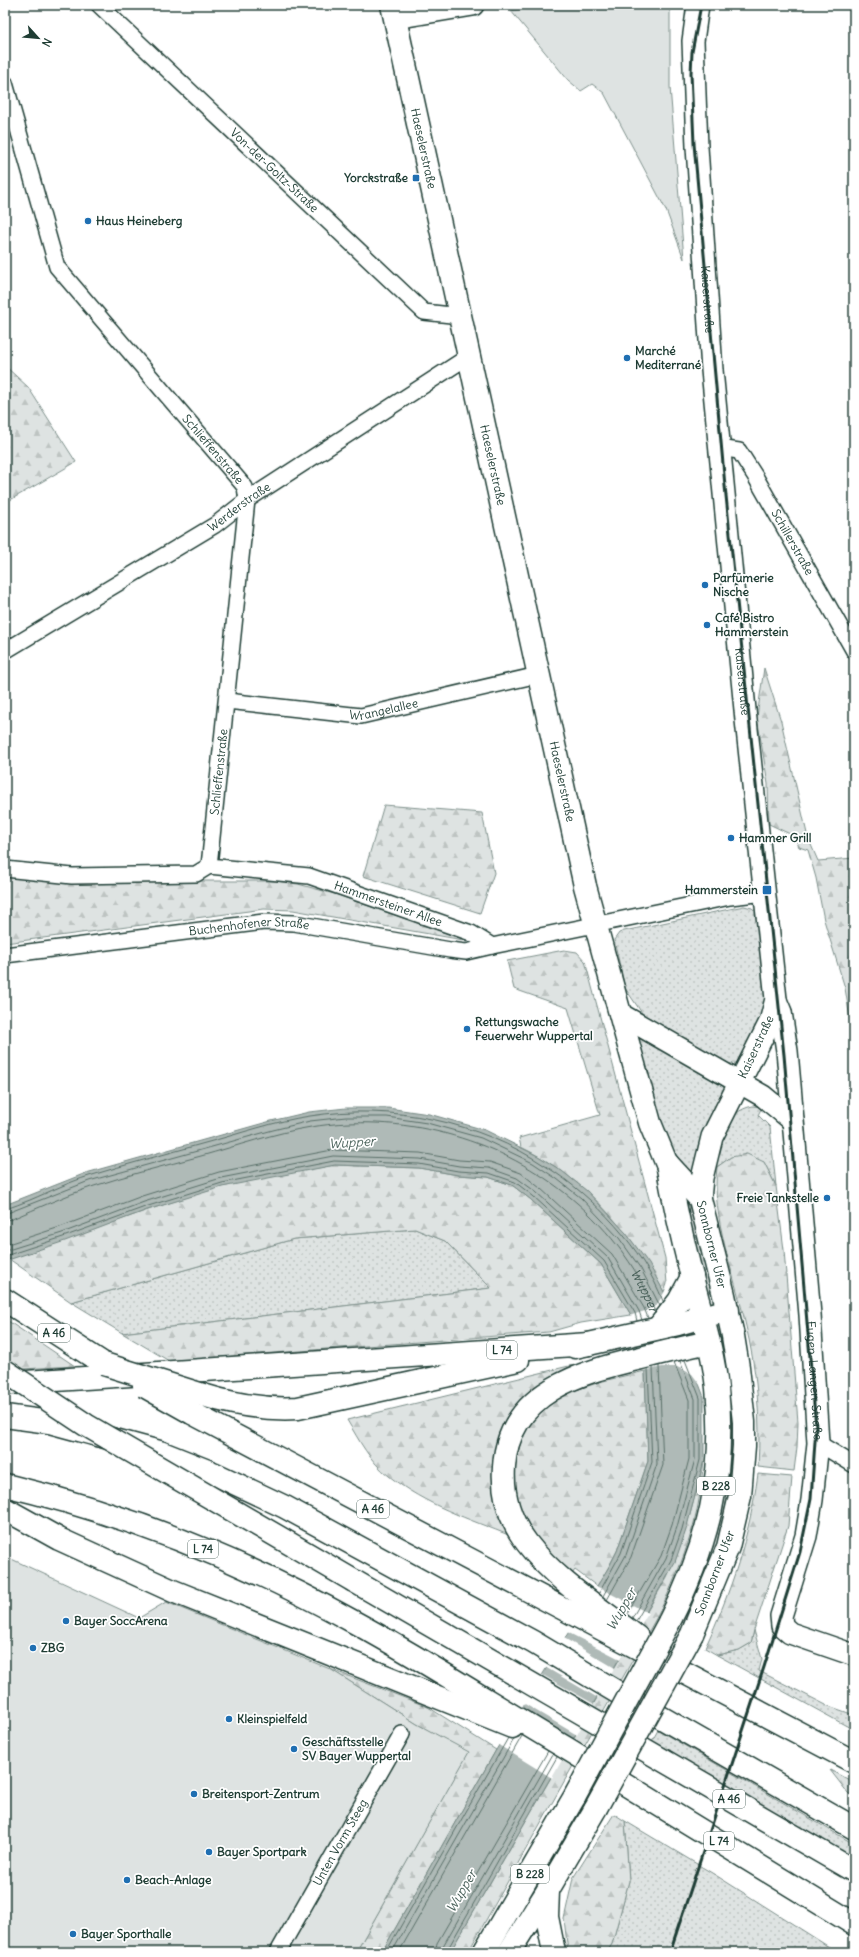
<svg xmlns="http://www.w3.org/2000/svg" width="859" height="1957" font-family="Delius,sans-serif">
	<defs>
		<pattern id="grass-dots" width="8" height="8" patternUnits="userSpaceOnUse"><rect width="8" height="8" fill="#dee3e2"/><path d="M2 2h.1M6 6h.1" fill="none" stroke="#bec4c2" stroke-width="1.8" stroke-linecap="round"/></pattern>
		<pattern id="forest-firs" width="22" height="20" patternUnits="userSpaceOnUse"><rect width="22" height="20" fill="#dee3e2"/><path d="M5 1l3.5 6h-7zM16 11l3.5 6h-7z" fill="#bec4c2"/></pattern>
	</defs>
	<rect width="100%" height="100%" fill="#fff"/>
	<filter id="ink" filterUnits="userSpaceOnUse"><feTurbulence type="fractalNoise" baseFrequency=".025" numOctaves="2"/><feDisplacementMap in="SourceGraphic" scale="8" xChannelSelector="R" yChannelSelector="G"/><feConvolveMatrix kernelMatrix="1 2 1 2 8 2 1 2 1" color-interpolation-filters="sRGB"/></filter>
	<g filter="url(#ink)">
		<g fill="url(#grass-dots)" stroke="#7e908b">
			<path d="M744,906L752,908L759,914L766,1003C763,1015 750,1052 743,1059C738,1063 733,1064 728,1064L644,1016L625,988L614,940L619,933L624,931Z"/>
			<path d="M639,1035L729,1087C712,1119 695,1147 691,1183C662,1139 651,1088 637,1038Z"/>
			<path d="M753,1106L762,1107L758,1115L770,1127L776,1186L764,1162L731,1157L717,1167L713,1162C722,1138 725,1111 753,1106Z"/>
			<polygon points="674,1178 698,1224 714,1291 705,1293"/>
			<polygon points="415,1229 445,1241 491,1288 122,1333 71,1302 294,1239"/>
			<path d="M726,1356C734,1421 735,1484 716,1547C708,1573 696,1598 686,1623L682,1622L702,1571L721,1358Z"/>
			<polygon points="754,1630 762,1659 759,1671 826,1705 854,1715 854,1730 717,1655 739,1650 751,1643"/>
			<polygon points="658,1730 854,1844 854,1859 652,1741"/>
			<polygon points="625,1821 717,1876 837,1952 607,1952 612,1944 629,1881"/>
		</g>
		<g fill="url(#forest-firs)" stroke="#7e908b">
			<polygon points="5,366 28,387 76,462 5,503"/>
			<polygon points="764,668 781,721 808,838 818,861 854,858 854,1043 845,988 824,920 816,878 808,850 799,847 794,836 769,824 768,784 757,717"/>
			<polygon points="384,805 482,813 494,873 480,913 363,876"/>
			<polygon points="5,876 170,881 275,881 298,884 338,895 469,941 293,910 264,909 5,943"/>
			<path d="M564,950L577,952L585,961L665,1258L667,1284L664,1292C630,1231 585,1178 521,1147L519,1138L600,1115L568,1008L514,989L507,961Z"/>
			<path d="M747,1154L764,1162L776,1186L784,1250L798,1422L797,1447L794,1471L758,1467C761,1418 757,1370 745,1322C734,1273 711,1217 717,1167L731,1157Z"/>
			<path d="M335,1165L419,1168L458,1175L488,1177L512,1185L530,1199L601,1264L631,1315L581,1323L549,1332L169,1361L122,1333L491,1288L445,1241L415,1229L294,1239L71,1302L9,1259C80,1236 149,1207 221,1187C258,1177 297,1172 335,1165Z"/>
			<polygon points="5,1319 75,1366 5,1370"/>
			<path d="M573,1365C550,1376 532,1391 515,1410L511,1536C469,1519 425,1505 389,1476C370,1462 359,1440 347,1420Z"/>
			<path d="M645,1371L648,1461L617,1551L598,1587L575,1570L572,1574C536,1544 506,1508 517,1457C521,1435 531,1418 548,1403C556,1397 566,1393 575,1388L576,1390L603,1381Z"/>
			<path d="M704,1460C701,1485 699,1509 691,1533C683,1561 671,1588 658,1615L468,1952H450L667,1577C685,1540 694,1500 704,1460Z"/>
			<path d="M758,1474L792,1477L788,1526L754,1630L751,1643L739,1650L717,1655L705,1648C732,1589 749,1538 758,1474Z"/>
			<polygon points="330,1669 428,1707 496,1750 382,1952 356,1952 468,1753 417,1724"/>
			<polygon points="830,1770 854,1783 854,1797 848,1793"/>
			<polygon points="614,1814 625,1821 629,1881 612,1944 607,1952 568,1952 564,1919 573,1878"/>
		</g>
		<g fill="#dee3e2" stroke="#7e908b">
			<polygon points="544,5 670,5 670,87 684,259 666,210 604,93 592,84 581,91 568,80 511,11"/>
			<polygon points="5,1556 139,1618 166,1602 330,1669 417,1724 469,1752 356,1952 5,1952"/>
		</g>
		<polygon fill="#afbab7" stroke="#758883" points="346,1108 388,1108 429,1114 485,1130 538,1156 562,1171 587,1191 626,1233 649,1264 664,1292 704,1397 704,1460 686,1530 675,1562 450,1952 382,1952 496,1750 610,1565 617,1551 648,1461 645,1371 631,1315 601,1264 530,1199 512,1185 488,1177 458,1175 419,1168 335,1165 222,1187 147,1210 65,1241 5,1261 5,1205 86,1173 271,1121 309,1112"/>
		<g fill="#fff">
			<polygon points="665,1291 668,1297 701,1386 692,1374 677,1367 662,1367 643,1371 629,1316 645,1311 657,1305"/>
			<polygon points="596,1586 648,1613 620,1659 567,1632"/>
			<polygon points="564,1638 615,1668 598,1698 545,1667"/>
			<polygon points="541,1674 594,1704 577,1735 523,1703"/>
			<polygon points="520,1707 574,1739 552,1778 497,1744"/>
		</g>
		<g fill="none" stroke-linecap="round" stroke-linejoin="round">
			<g stroke="#596f68" stroke-width="1">
				<path d="M5,1209C13,1207 22,1203 30,1200C49,1192 69,1182 89,1176C127,1164 166,1154 205,1143C239,1134 275,1121 310,1116C391,1103 478,1121 547,1167C594,1197 643,1248 663,1301"/>
				<polyline points="5,1214 89,1181 273,1130 310,1121 346,1117 387,1117 427,1123 481,1138 533,1163 557,1179 581,1198 619,1238 641,1269 660,1306"/>
				<path id="s1" d="M5,1220L12,1219C38,1208 64,1196 91,1187C127,1175 164,1166 201,1156C237,1146 274,1133 311,1127C400,1112 495,1137 565,1193C603,1223 638,1265 655,1312"/>
				<polyline points="5,1245 60,1227 142,1196 219,1172 332,1150 420,1153 459,1160 490,1162 521,1173 540,1188 612,1254 644,1308 648,1318"/>
				<polyline points="5,1251 62,1233 144,1202 221,1178 333,1156 420,1159 459,1166 489,1168 517,1178 536,1192 608,1258 639,1311 642,1320"/>
				<polyline points="5,1256 63,1237 145,1207 222,1183 334,1161 419,1164 458,1171 489,1173 515,1182 533,1196 604,1261 635,1313 637,1321"/>
				<polyline points="599,1593 621,1553 652,1462 648,1368"/>
				<polyline points="603,1596 626,1555 657,1464 653,1367"/>
				<polyline points="607,1600 631,1557 663,1465 659,1366"/>
				<polyline points="627,1614 661,1556 672,1525 689,1459 689,1400 674,1362"/>
				<polyline points="632,1618 666,1558 677,1527 695,1459 695,1399 680,1361"/>
				<polyline points="636,1621 671,1560 682,1529 700,1460 700,1398 685,1360"/>
				<polyline points="386,1952 508,1738"/>
				<polyline points="392,1952 514,1739"/>
				<polyline points="399,1952 522,1736"/>
				<polyline points="435,1952 437,1943 548,1751"/>
				<polyline points="441,1952 443,1946 553,1754"/>
				<polyline points="446,1952 557,1757"/>
			</g>
			<defs>
				<g id="street">
					<path id="s2" d="M99,5L424,312L460,316"/>
					<path id="s3" d="M5,83L57,267L245,487L247,500L209,866"/>
					<path id="s4" d="M719,448L739,451L755,476L854,651"/>
					<path id="s5" d="M5,651L215,525L247,500L469,356"/>
					<path id="s6" d="M227,701L361,716L538,675"/>
					<path id="s7" d="M5,869L72,876L196,874L209,866L309,876L471,933L492,946L730,897L765,893"/>
					<path id="s8" d="M5,955L264,922L294,923L450,950L466,952L492,946"/>
					<polyline points="818,1443 854,1465"/>
					<path id="s9" d="M278,1952L402,1734"/>
				</g>
				<g id="secondary">
					<path id="s10" d="M698,5L693,41L697,147L712,370L746,720L776,999L770,1022L712,1137L702,1178L700,1199"/>
					<polyline points="395,18 473,5"/>
					<path id="s11" d="M776,1000L781,1012L787,1051L810,1315L818,1443L812,1500L806,1536L781,1616L782,1626L790,1633L854,1655"/>
					<polyline points="620,1014 763,1096 792,1120"/>
				</g>
				<g id="primary">
					<path id="s12" d="M392,5L585,886L650,1123L666,1162L700,1199L724,1295L733,1336L738,1367L744,1422V1446L740,1496L728,1547L692,1634"/>
					<path d="M667,1163C674,1203 683,1242 693,1281C702,1317 713,1351 717,1388C726,1473 708,1546 669,1622"/>
					<polyline points="658,1328 679,1301 692,1277"/>
					<polyline points="484,1952 575,1796"/>
					<polyline points="509,1952 548,1890 596,1808"/>
				</g>
				<g id="highway">
					<polyline points="5,1300 104,1364"/>
					<polyline points="575,1347 678,1324 728,1310"/>
					<polyline points="11,1383 589,1344"/>
					<path d="M203,1395C235,1405 264,1410 298,1408L518,1360"/>
					<polyline points="192,1413 854,1762"/>
					<polyline points="5,1416 49,1422 160,1452 213,1473 285,1507 533,1642 622,1695 854,1828"/>
					<path d="M5,1485C127,1514 244,1561 354,1622C426,1661 495,1706 566,1748C662,1806 758,1865 854,1924"/>
					<polyline points="5,1509 59,1539 173,1591 512,1727"/>
					<polyline points="354,1581 854,1871"/>
					<path d="M637,1637C600,1608 556,1581 527,1543C510,1521 502,1495 504,1467C508,1392 581,1372 641,1358C664,1352 686,1347 709,1342"/>
					<polyline points="548,1890 547,1917 554,1952"/>
				</g>
			</defs>
			<use href="#street" stroke="#1f3d34" stroke-width="18"/>
			<use href="#secondary" stroke="#1f3d34" stroke-width="24"/>
			<use href="#primary" stroke="#1f3d34" stroke-width="25"/>
			<use href="#highway" stroke="#1f3d34" stroke-width="25"/>
			<use href="#street" stroke="#fff" stroke-width="15"/>
			<use href="#secondary" stroke="#fff" stroke-width="21"/>
			<use href="#primary" stroke="#fff" stroke-width="22"/>
			<use href="#highway" stroke="#fff" stroke-width="22"/>
			<polyline stroke="#1f3d34" stroke-width="3" points="670,1952 764,1667 800,1552 811,1499 816,1427 784,1055 725,486 694,144 691,73 692,52 701,5"/>
			<defs>
				<g id="primary-bridge">
					<polyline points="575,1796 669,1622"/>
					<polyline points="596,1808 692,1634"/>
				</g>
				<g id="highway-bridge">
					<polyline points="104,1364 203,1395"/>
					<polyline points="5,1371 86,1425 354,1581"/>
					<polyline points="144,1386 192,1413"/>
				</g>
			</defs>
			<use href="#primary-bridge" stroke="#1f3d34" stroke-width="25" stroke-linecap="butt"/>
			<use href="#highway-bridge" stroke="#1f3d34" stroke-width="25" stroke-linecap="butt"/>
			<use href="#primary-bridge" stroke="#fff" stroke-width="22"/>
			<use href="#highway-bridge" stroke="#fff" stroke-width="22"/>
		</g>
	</g>
	<g fill="#1f6fb2" stroke="#fff" stroke-width="1.5">
		<rect x="412" y="174" width="8" height="8" rx="2"/>
		<circle cx="88" cy="221" r="4"/>
		<circle cx="627" cy="358" r="4"/>
		<circle cx="705" cy="585" r="4"/>
		<circle cx="707" cy="625" r="4"/>
		<circle cx="731" cy="838" r="4"/>
		<rect x="762" y="885" width="10" height="10" rx="2"/>
		<circle cx="467" cy="1029" r="4"/>
		<circle cx="827" cy="1198" r="4"/>
		<circle cx="66" cy="1621" r="4"/>
		<circle cx="33" cy="1648" r="4"/>
		<circle cx="229" cy="1719" r="4"/>
		<circle cx="294" cy="1749" r="4"/>
		<circle cx="194" cy="1794" r="4"/>
		<circle cx="209" cy="1852" r="4"/>
		<circle cx="127" cy="1880" r="4"/>
		<circle cx="73" cy="1934" r="4"/>
	</g>
	<g text-anchor="middle" stroke-width="3.5" stroke-linejoin="round" paint-order="stroke">
		<g fill="#fff" stroke="#627771" stroke-width="1">
			<rect x="38" y="1324" width="32" height="18" rx="3"/>
			<rect x="487" y="1341" width="30" height="18" rx="3"/>
			<rect x="697" y="1477" width="38" height="18" rx="3"/>
			<rect x="357" y="1500" width="32" height="18" rx="3"/>
			<rect x="188" y="1540" width="30" height="18" rx="3"/>
			<rect x="713" y="1790" width="32" height="18" rx="3"/>
			<rect x="704" y="1832" width="30" height="18" rx="3"/>
			<rect x="511" y="1865" width="38" height="18" rx="3"/>
		</g>
		<g font-size="11" font-weight="bold" fill="#1f3d34">
			<text x="54" y="1337">A 46</text>
			<text x="502" y="1354">L 74</text>
			<text x="716" y="1490">B 228</text>
			<text x="373" y="1513">A 46</text>
			<text x="203" y="1553">L 74</text>
			<text x="729" y="1803">A 46</text>
			<text x="719" y="1845">L 74</text>
			<text x="530" y="1878">B 228</text>
		</g>
		<g font-size="12" fill="#1f3d34" stroke="#fff">
			<text dy="4" stroke="none"><textPath href="#s12" startOffset="147">Haeselerstraße</textPath></text>
			<text dy="4" stroke="none"><textPath href="#s2" startOffset="241">Von-der-Goltz-Straße</textPath></text>
			<text dy="4" stroke="none"><textPath href="#s10" startOffset="295">Kaiserstraße</textPath></text>
			<text dy="4" stroke="none"><textPath href="#s3" startOffset="431">Schlieffenstraße</textPath></text>
			<text dy="4" stroke="none"><textPath href="#s12" startOffset="471">Haeselerstraße</textPath></text>
			<text dy="4" stroke="none"><textPath href="#s5" startOffset="275">Werderstraße</textPath></text>
			<text dy="4" stroke="none"><textPath href="#s4" startOffset="126">Schillerstraße</textPath></text>
			<text dy="4" stroke="none"><textPath href="#s10" startOffset="679">Kaiserstraße</textPath></text>
			<text dy="4" stroke="none"><textPath href="#s6" startOffset="158">Wrangelallee</textPath></text>
			<text transform="translate(219 772) rotate(-84)" y="4">Schlieffenstraße</text>
			<text dy="4" stroke="none"><textPath href="#s12" startOffset="795">Haeselerstraße</textPath></text>
			<text dy="4" stroke="none"><textPath href="#s7" startOffset="391">Hammersteiner Allee</textPath></text>
			<text dy="4" stroke="none"><textPath href="#s8" startOffset="246">Buchenhofener Straße</textPath></text>
			<text transform="translate(756 1047) rotate(-65)" y="4">Kaiserstraße</text>
			<text dy="4" stroke="none"><textPath href="#s12" startOffset="1287">Sonnborner Ufer</textPath></text>
			<text dy="4" stroke="none"><textPath href="#s11" startOffset="383">Eugen-Langen-Straße</textPath></text>
			<text transform="translate(715 1573) rotate(-69)" y="4">Sonnborner Ufer</text>
			<text dy="4" stroke="none"><textPath href="#s9" startOffset="126">Unten Vorm Steeg</textPath></text>
		</g>
		<g font-size="12" font-weight="bold" fill="#1f3d34" stroke="#fff" text-anchor="start">
			<text x="408" y="182" text-anchor="end">Yorckstraße</text>
			<text x="96" y="225">Haus Heineberg</text>
			<text x="635" y="355">Marché<tspan x="635" dy="14">Mediterrané</tspan></text>
			<text x="713" y="582">Parfümerie<tspan x="713" dy="14">Nische</tspan></text>
			<text x="715" y="622">Café Bistro<tspan x="715" dy="14">Hammerstein</tspan></text>
			<text x="739" y="842">Hammer Grill</text>
			<text x="758" y="894" text-anchor="end">Hammerstein</text>
			<text x="475" y="1026">Rettungswache<tspan x="475" dy="14">Feuerwehr Wuppertal</tspan></text>
			<text x="819" y="1202" text-anchor="end">Freie Tankstelle</text>
			<text x="74" y="1625">Bayer SoccArena</text>
			<text x="41" y="1652">ZBG</text>
			<text x="237" y="1723">Kleinspielfeld</text>
			<text x="302" y="1746">Geschäftsstelle<tspan x="302" dy="14">SV Bayer Wuppertal</tspan></text>
			<text x="202" y="1798">Breitensport-Zentrum</text>
			<text x="217" y="1856">Bayer Sportpark</text>
			<text x="135" y="1884">Beach-Anlage</text>
			<text x="81" y="1938">Bayer Sporthalle</text>
		</g>
		<g font-size="13" font-style="italic" fill="#4a625b" stroke="#fff">
			<text transform="translate(352 1142) rotate(-4)" y="5">Wupper</text>
			<text dy="5" stroke="none"><textPath href="#s1" startOffset="718">Wupper</textPath></text>
			<text transform="translate(621 1609) rotate(-60)" y="5">Wupper</text>
			<text transform="translate(461 1891) rotate(-60)" y="5">Wupper</text>
		</g>
	</g>
	<rect width="859" height="1957" fill="none" stroke="#fff" stroke-width="20"/>
	<rect x="10" y="10" width="839" height="1937" fill="none" stroke="#1f3d34" stroke-width="1.5" filter="url(#ink)"/>
	<g transform="translate(38 38) rotate(117)" stroke="#ffffff" stroke-width="3" paint-order="stroke">
	<path d="M0-3L7 15L0 10L-7 15Z" fill="#1f3d34"/>
	<text y="-6" font-size="11" font-weight="bold" text-anchor="middle" fill="#1f3d34">N</text>
	</g>
</svg>
